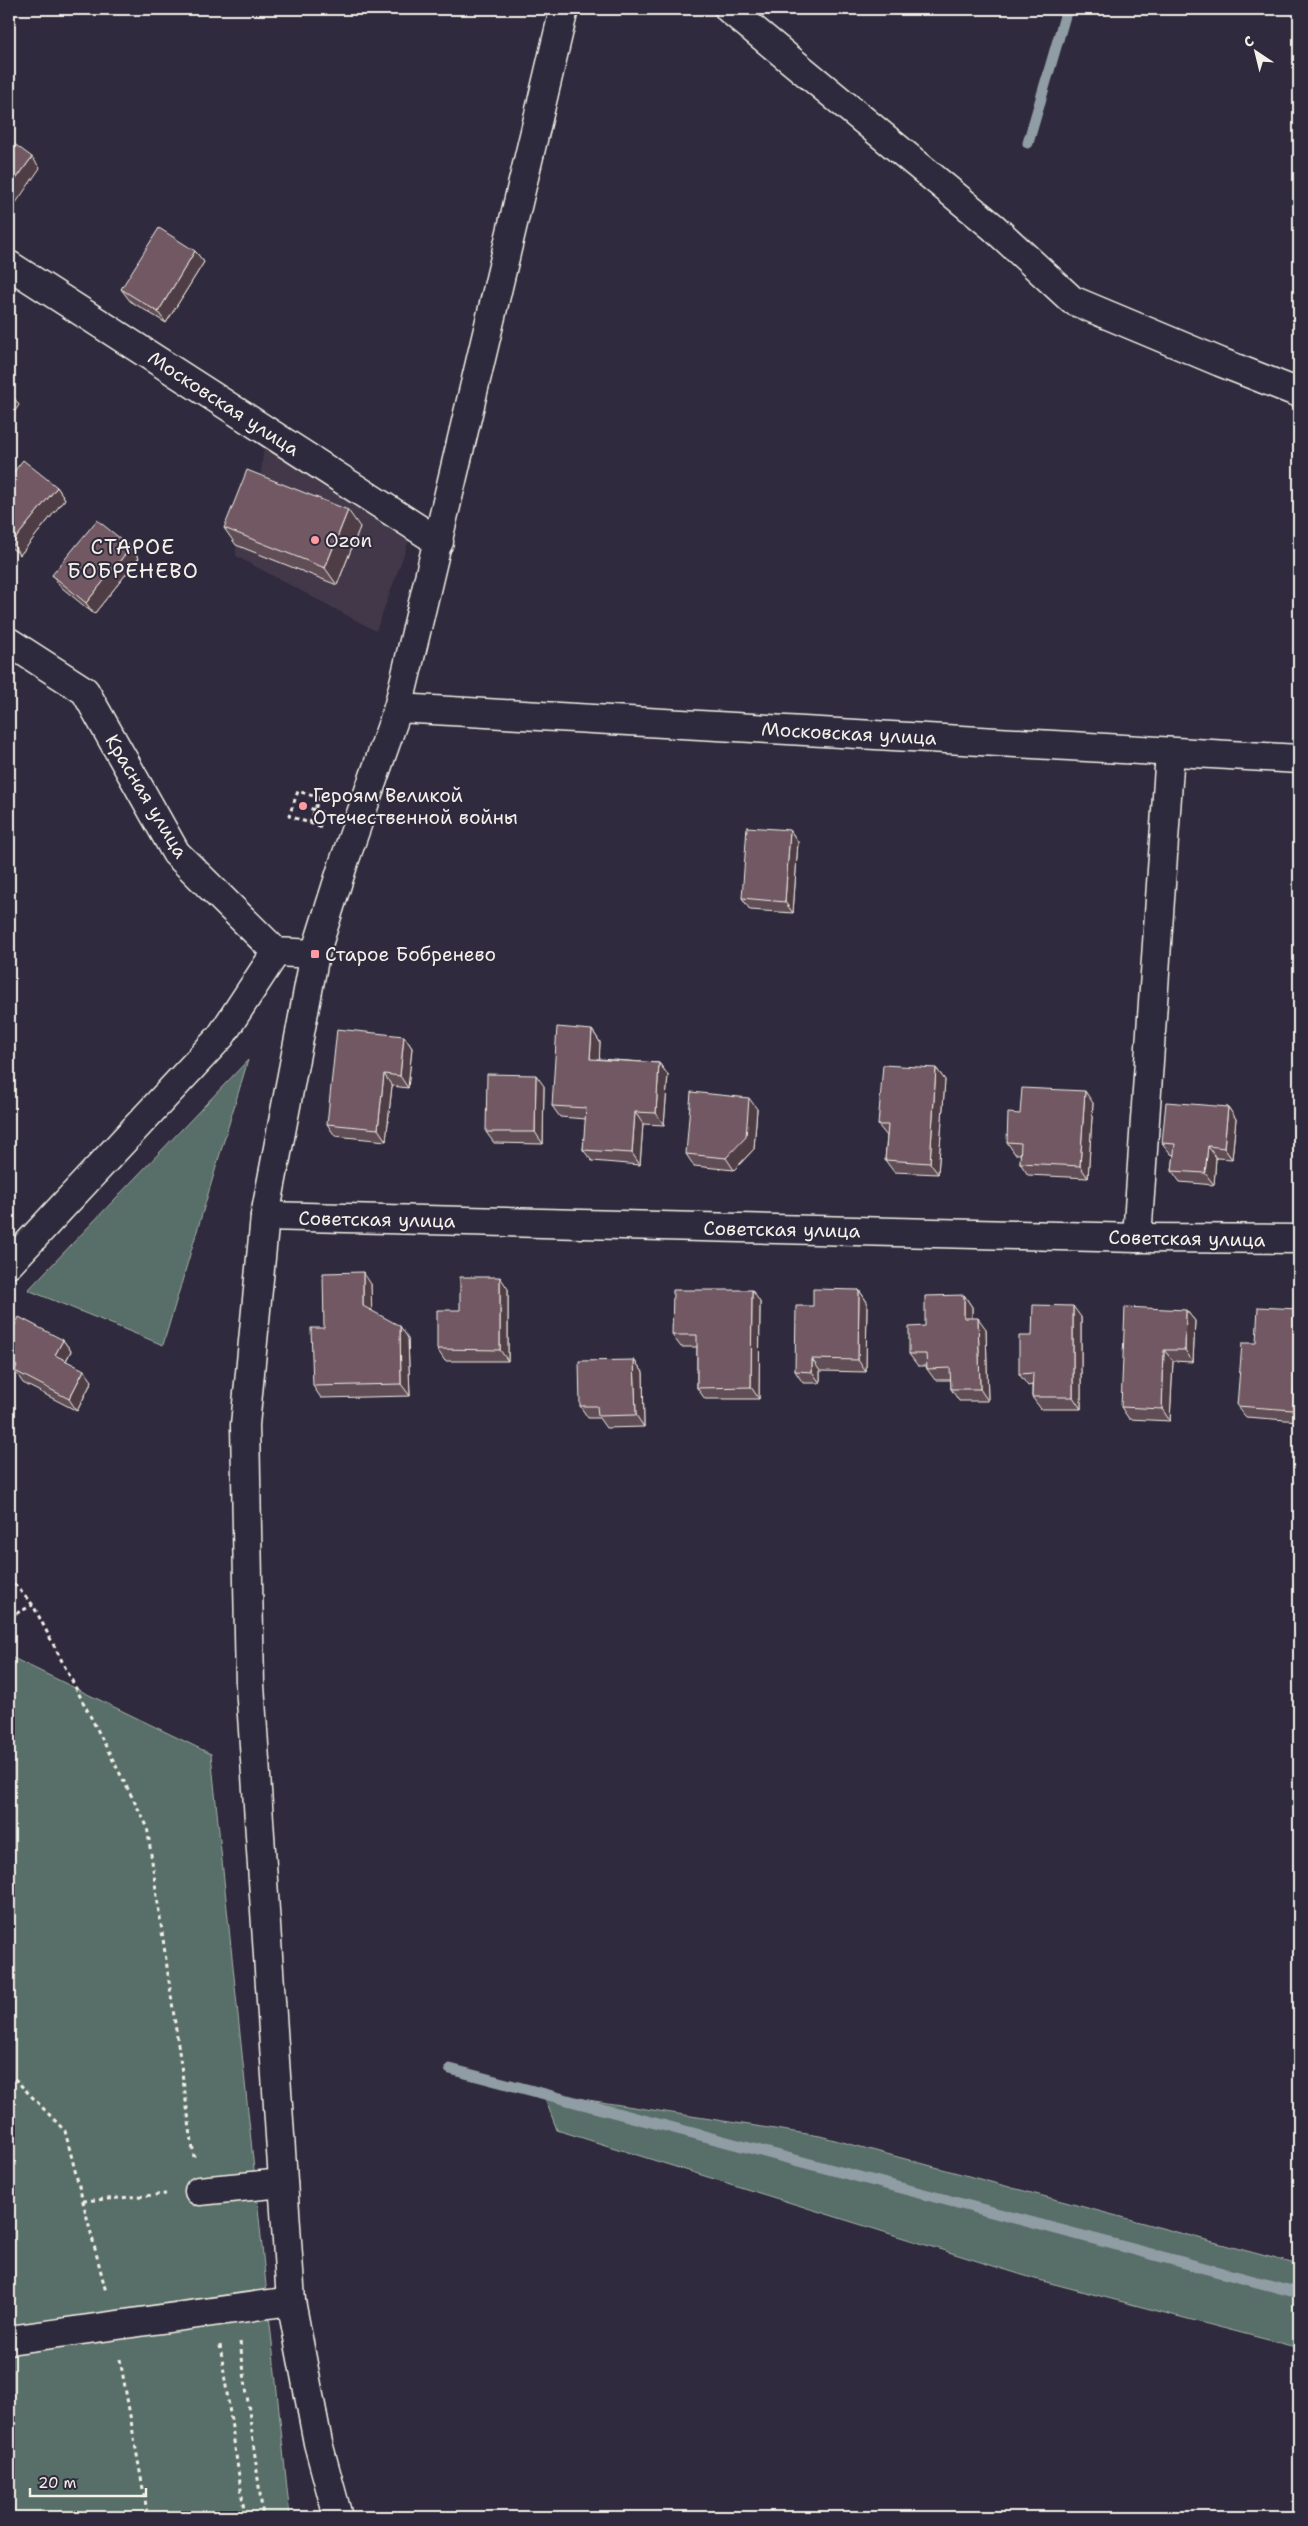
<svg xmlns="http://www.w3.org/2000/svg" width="1308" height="2526" font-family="'Shantell Sans',sans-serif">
	<rect width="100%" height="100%" fill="#2f2a3d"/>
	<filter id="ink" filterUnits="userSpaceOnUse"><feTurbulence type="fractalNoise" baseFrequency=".02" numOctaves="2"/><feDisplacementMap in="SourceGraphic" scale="10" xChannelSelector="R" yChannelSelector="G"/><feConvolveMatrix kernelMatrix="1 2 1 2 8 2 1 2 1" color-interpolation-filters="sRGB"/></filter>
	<g filter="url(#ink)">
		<polygon fill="#433848" points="264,447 410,538 376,631 236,556 236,545 259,487"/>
		<g fill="#586e68" stroke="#a6b0a8">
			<polygon points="248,1060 163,1345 28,1290"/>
			<polygon points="9,1656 211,1754 290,2517 9,2517"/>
			<polygon points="543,2093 820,2136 1299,2265 1299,2348 1035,2279 557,2130"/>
		</g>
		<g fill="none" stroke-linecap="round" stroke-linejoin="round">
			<g stroke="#909da4" stroke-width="11">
				<polyline points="1028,143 1067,9"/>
				<polyline points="450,2069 1299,2293"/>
			</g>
			<defs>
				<g id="minor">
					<polyline points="729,9 993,227 1072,300 1220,362 1299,393"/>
					<polyline points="9,265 439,542"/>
					<polyline points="9,642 85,691 176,853 276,952 315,954"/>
					<polyline points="398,708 1299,759"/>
					<polyline points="265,1216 1137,1238 1299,1239"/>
					<polyline points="1137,1238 1170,752"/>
					<polyline points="9,1264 221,1036 276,952"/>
					<polyline points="199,2191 283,2183"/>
					<polyline points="9,2340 291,2301"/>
					<polyline points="338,2517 318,2443 291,2301 250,1685 245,1425 265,1216 315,954 343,865 398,708 564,9"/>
				</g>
			</defs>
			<use href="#minor" stroke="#f4f1e8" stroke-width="31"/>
			<g stroke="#f4f1e8" stroke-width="3" stroke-dasharray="4 4" stroke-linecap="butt">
				<polyline points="303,806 324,813"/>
				<polyline points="310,823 319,798"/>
				<polyline points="321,827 289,816 298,791 331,802"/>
				<polyline points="9,1578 33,1605 147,1826 194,2157"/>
				<polyline points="9,1617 33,1605"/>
				<polyline points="9,2073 65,2131 106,2292"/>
				<polyline points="83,2201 166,2194"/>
				<polyline points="240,2342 263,2517"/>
				<polyline points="220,2345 245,2517"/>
				<polyline points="120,2359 148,2517"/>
			</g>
			<use href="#minor" stroke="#2f2a3d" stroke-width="28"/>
		</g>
		<g fill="#614d55" stroke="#f4f1e8">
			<polygon points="195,251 204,262 166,323 130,301 121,289"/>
			<polygon points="9,478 57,487 65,499 20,555 9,546"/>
			<polygon points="360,527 337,585 236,545 224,528"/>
			<polygon points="131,547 139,558 94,614 61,587 52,575"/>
			<polygon points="790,830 798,842 793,913 750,910 742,898"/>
			<polygon points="592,1030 600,1042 599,1059 659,1063 668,1075 664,1125 643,1124 640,1165 592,1161 583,1150 586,1119 560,1117 552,1106"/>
			<polygon points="404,1036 412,1048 408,1088 392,1086 386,1141 335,1136 327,1124"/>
			<polygon points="936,1068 945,1080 938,1174 894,1172 885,1160 887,1136 878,1125"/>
			<polygon points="544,1086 543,1144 494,1143 486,1132"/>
			<polygon points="1093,1103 1088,1178 1028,1175 1020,1163 1021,1154 1015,1154 1007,1142 1020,1114"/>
			<polygon points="1228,1107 1236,1119 1232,1159 1216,1158 1214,1185 1180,1182 1172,1171 1174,1155 1171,1154 1162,1143"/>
			<polygon points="757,1109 754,1149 734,1170 694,1166 686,1154"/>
			<polygon points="9,1166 12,1170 9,1172"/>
			<polygon points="371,1284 371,1311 408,1338 410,1396 321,1398 313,1386 324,1328"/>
			<polygon points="508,1289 508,1361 445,1361 437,1349 460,1310"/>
			<polygon points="859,1290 867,1302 866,1372 820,1371 820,1383 803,1383 795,1371 813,1306"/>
			<polygon points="964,1295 972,1307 972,1318 986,1329 988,1401 959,1401 951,1389 951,1380 935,1380 927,1369 926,1366 918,1366 909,1354 925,1326"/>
			<polygon points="760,1302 759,1399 705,1399 697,1388 697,1347 681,1347 672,1335"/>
			<polygon points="1299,1309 1299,1421 1246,1417 1237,1406 1256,1343"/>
			<polygon points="1186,1310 1195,1321 1193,1362 1173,1361 1170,1421 1129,1419 1121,1407"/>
			<polygon points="1081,1317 1081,1409 1041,1409 1032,1397 1032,1385 1028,1386 1019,1374"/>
			<polygon points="9,1338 63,1340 71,1351 66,1361 92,1381 77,1411 23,1383 17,1374 9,1370"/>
			<polygon points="634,1360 643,1372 644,1427 606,1428 599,1418 588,1418 580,1406"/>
		</g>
		<g fill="#4f3e45" stroke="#f4f1e8">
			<polygon points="32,157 40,168 9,213 9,189"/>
			<polygon points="195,251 204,262 166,323 158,312"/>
			<polygon points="11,393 19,405 9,420 9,396"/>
			<polygon points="57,487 65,499 20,555 12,543"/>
			<polygon points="348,510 360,527 337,585 325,568"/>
			<polygon points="131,547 139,558 94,614 86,603"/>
			<polygon points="790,830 798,842 793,913 785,902"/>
			<polygon points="592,1030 600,1042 599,1071 590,1059"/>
			<polygon points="404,1036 412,1048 408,1088 400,1076"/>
			<polygon points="659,1063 668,1075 664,1125 656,1113"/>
			<polygon points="936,1068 945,1080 938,1174 930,1163"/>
			<polygon points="384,1074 392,1086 386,1141 378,1129"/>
			<polygon points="536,1075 544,1086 543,1144 535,1132"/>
			<polygon points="1085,1091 1093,1103 1088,1178 1080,1166"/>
			<polygon points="749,1098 757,1109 754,1149 734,1170 726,1158"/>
			<polygon points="1228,1107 1236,1119 1232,1159 1224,1148"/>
			<polygon points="635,1112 643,1124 640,1165 632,1153"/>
			<polygon points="1208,1146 1216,1158 1214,1185 1205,1173"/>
			<polygon points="363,1272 371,1284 372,1318 363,1306"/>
			<polygon points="500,1277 508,1289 508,1361 500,1350"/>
			<polygon points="752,1290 760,1302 759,1399 751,1387"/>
			<polygon points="859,1290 867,1302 866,1372 858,1360"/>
			<polygon points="964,1295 972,1307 972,1330 964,1318"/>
			<polygon points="1073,1306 1081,1317 1081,1409 1073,1397"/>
			<polygon points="1186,1310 1195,1321 1193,1362 1185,1350"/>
			<polygon points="1299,1312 1299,1419 1293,1410"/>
			<polygon points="978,1318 986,1329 988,1401 980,1389"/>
			<polygon points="400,1326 408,1338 410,1396 401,1384"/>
			<polygon points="63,1340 71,1351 63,1366 55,1355"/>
			<polygon points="1164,1350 1173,1361 1170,1421 1162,1409"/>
			<polygon points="812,1359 820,1371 820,1383 812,1372"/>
			<polygon points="634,1360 643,1372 644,1427 636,1415"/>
			<polygon points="84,1370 92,1381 77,1411 69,1399"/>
		</g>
		<g fill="#715963" stroke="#f4f1e8">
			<polygon points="9,140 32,157 9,189"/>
			<polygon points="159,228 195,251 158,312 121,289"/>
			<polygon points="23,460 57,487 12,543 9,541 9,478"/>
			<polygon points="247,470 348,510 325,568 224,528"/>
			<polygon points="97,520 131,547 86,603 52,575"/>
			<polygon points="747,827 790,830 785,902 742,898"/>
			<polygon points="557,1027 592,1030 590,1059 659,1063 656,1113 635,1112 632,1153 583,1150 586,1108 552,1106"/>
			<polygon points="337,1029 404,1036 400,1076 384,1074 378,1129 327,1124"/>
			<polygon points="883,1065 936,1068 930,1163 885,1160 888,1125 878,1125"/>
			<polygon points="487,1074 536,1075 535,1132 486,1132"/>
			<polygon points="1022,1088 1085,1091 1080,1166 1020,1163 1021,1143 1007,1142 1008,1113 1020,1114"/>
			<polygon points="691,1092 749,1098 746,1137 726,1158 686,1154"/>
			<polygon points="1166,1102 1228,1107 1224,1148 1208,1146 1205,1173 1172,1171 1175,1144 1162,1143"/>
			<polygon points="1297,1131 1299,1131 1299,1176 1296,1176"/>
			<polygon points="363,1272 363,1306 400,1326 401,1384 313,1386 311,1328 324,1328 323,1273"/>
			<polygon points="460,1277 500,1277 500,1350 437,1349 437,1310 460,1310"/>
			<polygon points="813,1289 859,1290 858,1360 812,1359 812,1372 795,1371 796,1306 813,1306"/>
			<polygon points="673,1290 752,1290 751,1387 697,1388 697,1335 672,1335"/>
			<polygon points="964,1295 964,1318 978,1318 980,1389 951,1389 950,1368 927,1369 926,1354 909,1354 909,1327 925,1326 925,1296"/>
			<polygon points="1033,1305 1073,1306 1073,1397 1032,1397 1033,1373 1019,1374 1019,1336 1032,1336"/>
			<polygon points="1125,1307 1186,1310 1185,1350 1164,1350 1162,1409 1121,1407"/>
			<polygon points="1258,1307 1299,1309 1293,1410 1237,1406 1242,1343 1256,1343"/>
			<polygon points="19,1317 63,1340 55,1355 84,1370 69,1399 15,1371 17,1366 9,1362 9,1338"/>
			<polygon points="634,1360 636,1415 598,1416 597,1406 580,1406 579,1361"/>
		</g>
	</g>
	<g fill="#ff9aa2" stroke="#2f2a3d" stroke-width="2">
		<circle cx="315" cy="540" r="5"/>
		<circle cx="303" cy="806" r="5"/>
		<rect x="310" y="949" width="10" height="10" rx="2.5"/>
	</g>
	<g text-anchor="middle" stroke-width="4" stroke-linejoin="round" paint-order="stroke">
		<g font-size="19" fill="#f4f1e8" stroke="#2f2a3d">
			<text transform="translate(224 403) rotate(33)" y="7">Московская улица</text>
			<text transform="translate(849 733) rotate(3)" y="7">Московская улица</text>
			<text transform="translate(147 796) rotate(59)" y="7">Красная улица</text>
			<text transform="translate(377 1219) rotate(1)" y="7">Советская улица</text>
			<text transform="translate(782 1229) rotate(1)" y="7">Советская улица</text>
			<text transform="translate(1187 1238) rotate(1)" y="7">Советская улица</text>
		</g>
		<g font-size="19" fill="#f4f1e8" stroke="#2f2a3d" text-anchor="start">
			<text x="325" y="547">Ozon</text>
			<text x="313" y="802">Героям Великой<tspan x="313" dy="22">Отечественной войны</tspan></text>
			<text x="325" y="961">Старое Бобренево</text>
		</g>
		<g font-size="21" letter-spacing="1" fill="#f4f1e8" stroke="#2f2a3d">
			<text x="133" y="554">СТАРОЕ<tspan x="133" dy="24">БОБРЕНЕВО</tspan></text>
		</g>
	</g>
	<rect width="1308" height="2526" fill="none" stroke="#2f2a3d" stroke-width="30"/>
	<rect x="15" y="15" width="1278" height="2496" fill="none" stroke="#f4f1e8" stroke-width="2" filter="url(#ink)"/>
	<g transform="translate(1256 52) rotate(325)" stroke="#2f2a3d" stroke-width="4" paint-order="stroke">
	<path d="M0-4L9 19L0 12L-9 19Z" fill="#f4f1e8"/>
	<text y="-8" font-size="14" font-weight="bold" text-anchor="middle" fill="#f4f1e8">С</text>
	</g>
	<path d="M30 2488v8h116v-8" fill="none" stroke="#f4f1e8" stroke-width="2.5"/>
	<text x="38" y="2488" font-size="15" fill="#f4f1e8" stroke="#2f2a3d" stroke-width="4" paint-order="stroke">20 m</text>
</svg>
